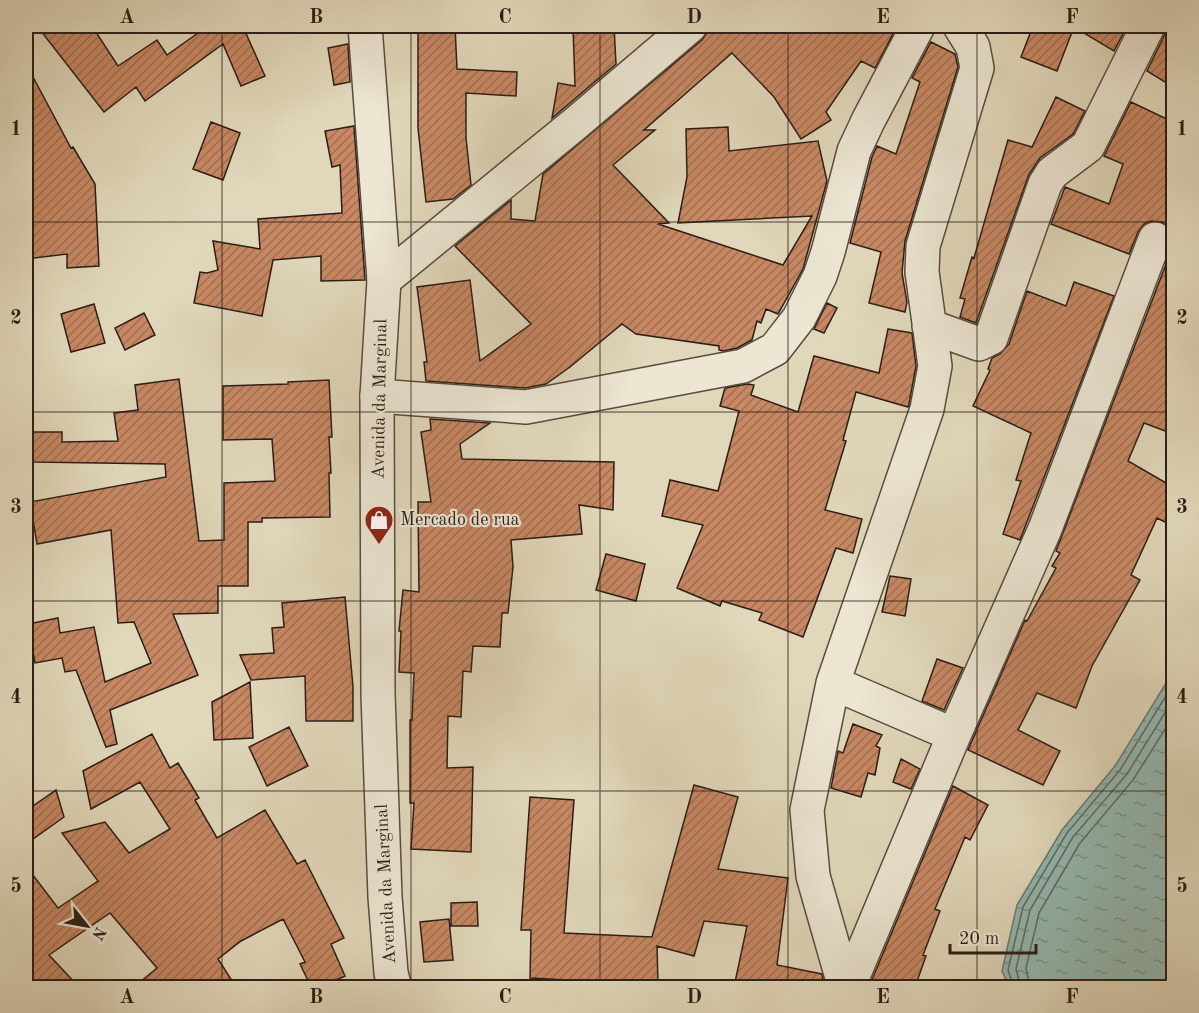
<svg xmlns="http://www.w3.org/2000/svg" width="1199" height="1013" font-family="'Old Standard TT',serif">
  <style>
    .water { fill: url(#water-ripples); stroke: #6a7b74; stroke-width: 1.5 }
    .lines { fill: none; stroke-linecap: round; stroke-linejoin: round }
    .shore { stroke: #606b64; stroke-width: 1.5 }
    .building { fill: url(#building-hatch); stroke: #2b1d17; stroke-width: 1.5 }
    .minor-casing { stroke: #584c40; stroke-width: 36 }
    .tertiary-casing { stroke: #584c40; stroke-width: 36 }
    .minor { stroke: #ece6d3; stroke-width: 33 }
    .tertiary { stroke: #ece6d3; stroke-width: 33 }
    .grid { fill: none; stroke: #2b1d17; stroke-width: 1.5; stroke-opacity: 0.55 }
    .labels { text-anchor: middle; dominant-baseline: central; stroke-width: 4.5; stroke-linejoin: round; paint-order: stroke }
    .street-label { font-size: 18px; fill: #2b1d17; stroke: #ece6d3 }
    .poi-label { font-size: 18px; fill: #2b1d17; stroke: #ece6d3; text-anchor: start }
    .neatline { fill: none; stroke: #2b1d17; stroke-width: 2 }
    .grid-label { font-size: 20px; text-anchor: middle; font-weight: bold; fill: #2b1d17 }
  </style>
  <defs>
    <pattern id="water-ripples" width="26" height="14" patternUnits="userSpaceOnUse" patternTransform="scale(1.5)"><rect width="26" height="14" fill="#94b9b2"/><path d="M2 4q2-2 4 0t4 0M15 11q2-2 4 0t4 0" fill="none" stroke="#799690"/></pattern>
    <pattern id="building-hatch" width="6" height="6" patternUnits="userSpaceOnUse" patternTransform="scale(1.5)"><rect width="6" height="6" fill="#c78863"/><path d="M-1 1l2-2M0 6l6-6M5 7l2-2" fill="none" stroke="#a26f51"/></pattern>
  </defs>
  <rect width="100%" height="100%" fill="#e1d8bb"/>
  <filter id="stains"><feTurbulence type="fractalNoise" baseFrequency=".00333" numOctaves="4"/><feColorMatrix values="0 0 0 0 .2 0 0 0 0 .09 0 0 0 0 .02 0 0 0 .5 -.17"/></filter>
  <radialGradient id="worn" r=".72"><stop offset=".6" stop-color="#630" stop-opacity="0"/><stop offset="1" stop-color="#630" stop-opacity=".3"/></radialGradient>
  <!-- water -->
  <path class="water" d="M1173,672V987H1009L1002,971L1017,905L1062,830L1115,766Z"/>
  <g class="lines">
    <!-- shore -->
    <path class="shore" d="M1014,988L1008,970L1023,907L1067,833L1120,770L1174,683
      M1021,988L1016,969L1030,910L1073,837L1127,774L1174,698
      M1030,988L1026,968L1039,913L1080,843L1133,780L1174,715"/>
  </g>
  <!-- building -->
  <path class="building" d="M37,26H92L118,66L157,40L167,55L208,26H249L244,29L265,76L241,86L223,44L145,101L136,87L104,112Z
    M418,26H455L457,69L517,72L516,96L466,93V138L471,185L453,199L426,202L418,128Z
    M573,26H614L616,64L552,118L558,83L575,86Z
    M708,26H887L895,30L875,68L861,61L826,112L831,120L801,139L774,97L732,53L644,130H655L613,165L669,223L658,224L783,265L812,216L678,223L687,177L686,129L728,127L729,151L818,141L827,181L803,269L778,314L766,309L761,323L757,321L752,340L737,348L723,351L719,350V346L636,334L622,324L570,367L546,384L525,388L426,381L424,362H427L417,287L470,280L480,361L531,324L455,246L511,200V219L535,221L543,174L702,40L707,33Z
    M1033,26H1127L1114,51L1074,27L1057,71L1021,57Z
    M1167,26H1173V87L1147,71L1165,34Z
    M931,42L955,54L958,67L905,241L902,273L907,302L905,312L869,303L881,252L850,243L872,157L877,146L896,154L920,82L912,78Z
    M348,44L350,82L334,85L328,48Z
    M26,64L71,148L73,147L95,184L99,266L67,268V254L26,259Z
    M1056,97L1085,111L1073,134L1040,158L1029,174L976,323L960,317L965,299L960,298L972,257L974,258L1008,140L1032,147Z
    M1131,102L1173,122V236L1170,228L1162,222L1151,221L1144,224L1138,232L1129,254L1051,224L1065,187L1109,204L1123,164L1104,156Z
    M211,122L240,133L223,180L193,169Z
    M354,126L365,280L321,281V256L273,260L262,316L194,303L200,272L207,273L218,270L213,241L260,249L258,219L342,213L340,165L332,167L325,131Z
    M1173,237V434L1144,423L1128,461L1173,487V508L1165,522L1157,518L1131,575L1140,580L1092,666L1076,708L1037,693L1018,730L1060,751L1043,785L968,750L1025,620L1027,621L1056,568L1052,566L1060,553L1056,551L1173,246Z
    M1074,282L1114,296L1020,540L1003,534L1021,481L1016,480L1031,433L973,406L990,370L988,369L992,358L1000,354L1009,344L1027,291L1066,306Z
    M827,303L837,308L824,333L814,329Z
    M94,304L105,343L71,352L61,314Z
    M144,313L155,335L125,350L115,328Z
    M888,329L912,333L916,366L909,404L908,407L856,392L843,440L846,441L825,510L862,519L853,553L836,548L803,637L759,620L762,613L722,601L720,606L677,588L703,525L662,516L670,480L718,491L739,411L720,406L725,388L748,384L754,385L751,395L798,412L814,356L879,373Z
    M179,379L199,541L224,540V483L275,481L272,439L223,440V386L288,384V382L329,380L332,437H329L331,473H329L330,517L262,518V522H248V586H218V613L173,614L198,675L110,710L117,744L106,747L76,670L65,672L62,658L35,663L28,624L58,618L60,633L94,627L105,682L151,663L134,622L118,623L111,530L37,544L30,502L166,477L165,464L33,462V432H62V442L118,441L114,413L138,410L135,385Z
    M430,419L490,423L460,444L462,459L614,462L613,510L579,505L582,534L511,540L513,567L508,613H502L500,647L473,646L471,672L463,671L461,717L448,716L447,768L473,767L471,852L411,849L414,803H410V720H412L414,673L399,672L401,631H399L403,590L419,592L418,502H431L421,432L431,430Z
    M606,554L645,564L636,601L596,590Z
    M890,576L911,579L905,616L882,612Z
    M345,597L353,687V721H306L305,676L251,680L240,655L274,653L272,628L284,627L282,603Z
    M937,659L963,668L944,710L922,701Z
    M250,682L253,738L214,740L212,702Z
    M853,724L882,735L876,746L880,748L875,775L868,773L861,797L831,788L838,751L843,753Z
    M289,727L308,766L267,786L249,747Z
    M152,734L170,768L178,763L199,798L195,800L217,838L265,810L297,864L305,860L344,938L331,944L345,976L320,987H311L300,964L305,962L283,919L241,941L218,959L236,987H134L157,968L110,913L49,955L79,987H26V866L58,908L98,881L62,833L105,822L129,853L170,829L140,782L91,809L83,771Z
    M901,759L920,769L911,789L893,782Z
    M694,785L738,797L718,869L788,878L777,965L822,974L825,987H734L747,926L704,921L694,956L657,946L658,985L530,978L531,930H521L530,797L574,800L564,933L652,937Z
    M953,786L988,805L970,840L965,837L935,909L940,911L923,955L926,956L915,987H869Z
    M56,790L64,817L26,844V811Z
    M477,902L478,926H451V903Z
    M449,919L453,960L424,962L420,922Z"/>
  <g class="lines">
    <!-- minor casing -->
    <g class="minor-casing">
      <path id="minor" d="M384,280L576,123L690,26
        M929,326L979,344L991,338L1045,184L1052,173L1088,146L1148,26
        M377,396L526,407L743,366L775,349L799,318L820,276L828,252L854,151L868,121L918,26
        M833,683L954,735
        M845,988L813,876L807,810L833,683L927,409L935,366L922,272L923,246L977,68L973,47L960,26
        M848,988L954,735L1045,529L1155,239"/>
    </g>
    <!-- tertiary casing -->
    <g class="tertiary-casing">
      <path id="tertiary" d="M365,26L384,280L377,396L378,694L385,897L391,973L395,988"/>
    </g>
    <!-- minor -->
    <use href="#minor" class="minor"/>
    <!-- tertiary -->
    <use href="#tertiary" class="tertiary"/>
  </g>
  <!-- grid -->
  <path class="grid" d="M222,26V988M411,26V988M600,26V988M788,26V988M977,26V988M26,222H1174M26,412H1174M26,601H1174M26,791H1174"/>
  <!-- icons -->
  <defs>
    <g id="shop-pin" transform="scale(1.5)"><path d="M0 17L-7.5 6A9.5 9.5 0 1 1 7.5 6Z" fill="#8f2418" stroke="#ece6d3"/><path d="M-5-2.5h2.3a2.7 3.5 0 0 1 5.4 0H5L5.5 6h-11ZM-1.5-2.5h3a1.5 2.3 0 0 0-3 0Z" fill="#fff"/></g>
  </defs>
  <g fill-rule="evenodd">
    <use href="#shop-pin" x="379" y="520"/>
  </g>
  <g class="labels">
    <!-- street labels -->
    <g class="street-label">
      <text transform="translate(380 399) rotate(-89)">Avenida da Marginal</text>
      <text transform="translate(386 884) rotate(-93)">Avenida da Marginal</text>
    </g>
    <!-- poi labels -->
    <g class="poi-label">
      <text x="400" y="520">Mercado de rua</text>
    </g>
  </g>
  <!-- margin -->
  <rect width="1199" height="1013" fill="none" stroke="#e1d8bb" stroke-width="66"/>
  <!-- north arrow -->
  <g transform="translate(87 926) rotate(121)" stroke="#ece6d3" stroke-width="4.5" paint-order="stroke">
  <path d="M0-4.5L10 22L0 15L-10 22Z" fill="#2b1d17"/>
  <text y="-9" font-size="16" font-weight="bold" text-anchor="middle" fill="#2b1d17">N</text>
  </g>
  <!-- scale -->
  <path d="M950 944v9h86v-9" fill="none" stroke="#2b1d17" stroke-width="3"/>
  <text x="959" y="944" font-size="18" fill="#2b1d17" stroke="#ece6d3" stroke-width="4.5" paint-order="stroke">20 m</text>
  <rect x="33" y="33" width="1133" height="947" class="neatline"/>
  <g class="grid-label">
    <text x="127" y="23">A</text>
    <text x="316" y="23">B</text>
    <text x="505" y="23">C</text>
    <text x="694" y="23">D</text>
    <text x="883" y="23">E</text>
    <text x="1072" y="23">F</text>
    <text x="16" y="135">1</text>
    <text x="1182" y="135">1</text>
    <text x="16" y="324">2</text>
    <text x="1182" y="324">2</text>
    <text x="16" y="513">3</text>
    <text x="1182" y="513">3</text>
    <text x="16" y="703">4</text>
    <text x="1182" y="703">4</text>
    <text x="16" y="892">5</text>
    <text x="1182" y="892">5</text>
    <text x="127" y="1003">A</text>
    <text x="316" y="1003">B</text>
    <text x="505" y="1003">C</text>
    <text x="694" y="1003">D</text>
    <text x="883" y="1003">E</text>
    <text x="1072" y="1003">F</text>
  </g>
  <rect width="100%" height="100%" filter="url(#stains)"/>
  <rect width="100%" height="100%" fill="url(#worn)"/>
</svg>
